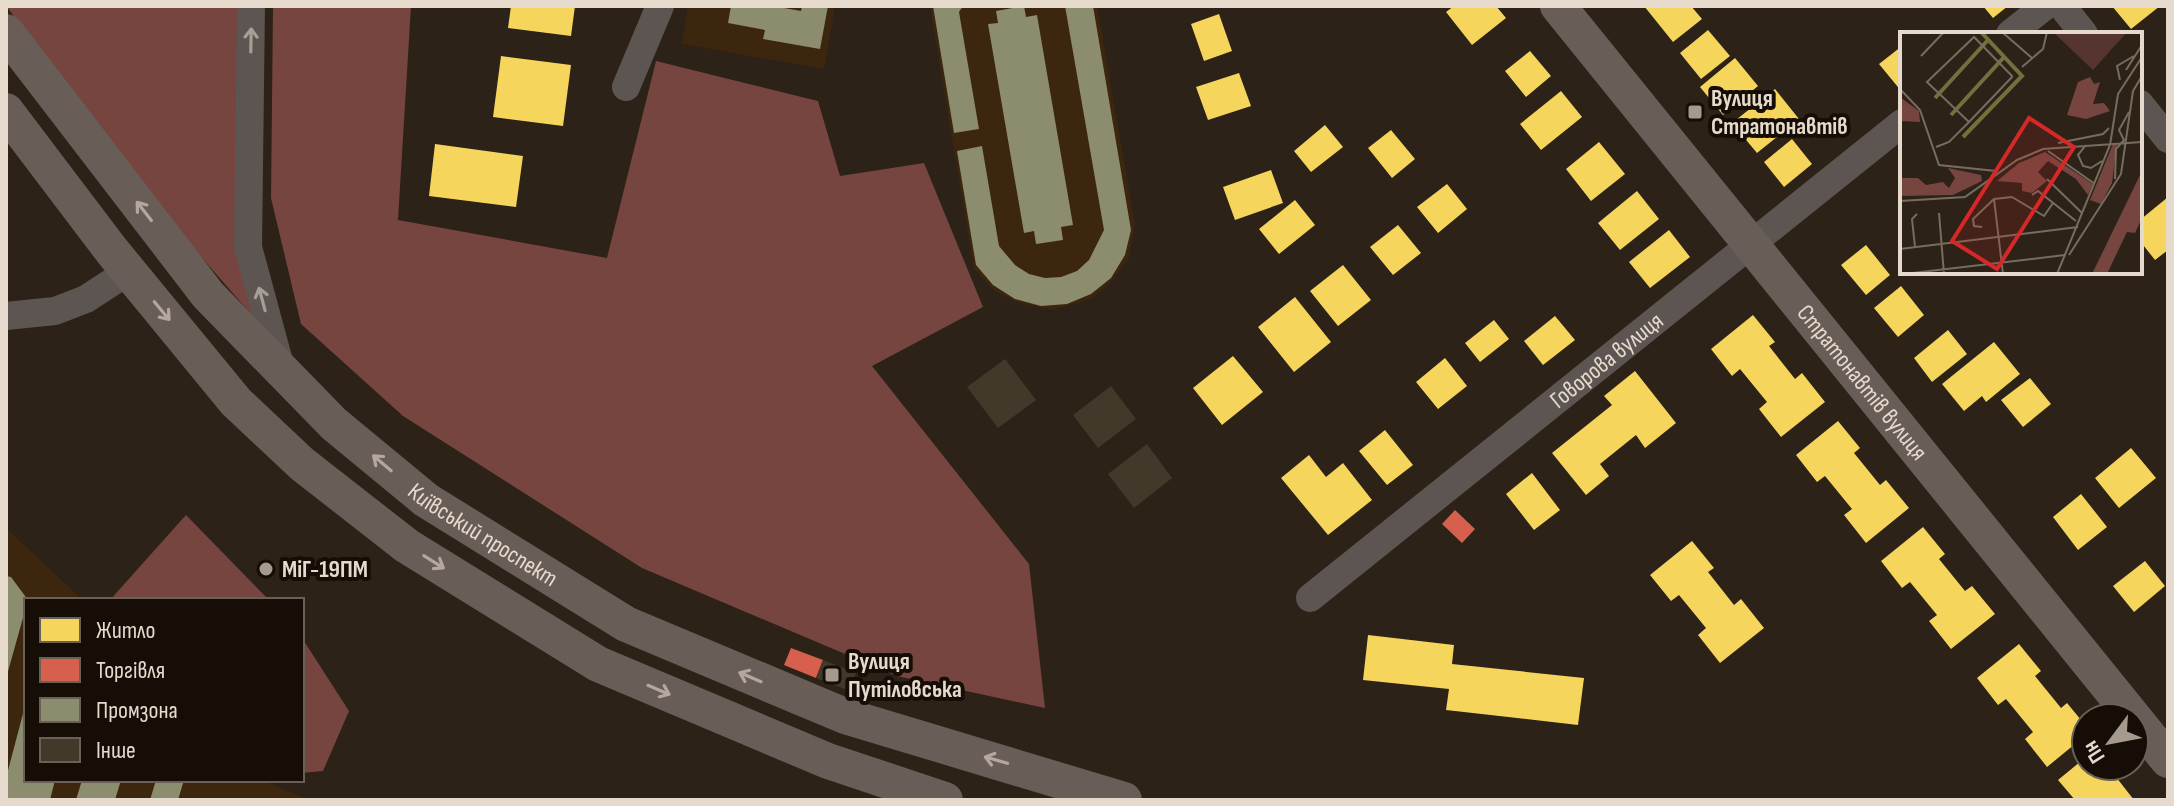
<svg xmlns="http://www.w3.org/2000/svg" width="2174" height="806" font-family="'Sofia Sans Condensed',sans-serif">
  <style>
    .built { fill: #3c260d }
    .forest { fill: #76453f }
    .homes { fill: #f6d55c }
    .shops { fill: #d6604d }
    .industry { fill: #8c8c6e }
    .building { fill: #42392a }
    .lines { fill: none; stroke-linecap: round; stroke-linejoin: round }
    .minor { stroke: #5d5551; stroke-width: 28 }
    .major { stroke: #685e57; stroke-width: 36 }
    .oneway { stroke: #a89e95 }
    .oneway2 { stroke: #b4a89e }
    .poi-dot { fill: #a59a8d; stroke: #160e06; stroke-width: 3 }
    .labels { text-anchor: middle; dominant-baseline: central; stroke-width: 8; stroke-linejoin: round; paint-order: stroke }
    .poi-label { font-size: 24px; font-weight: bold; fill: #e6dacd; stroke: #160e06; text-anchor: start }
    .street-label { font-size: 24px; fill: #e6dacd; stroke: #160e06 }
    .inset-river { fill: none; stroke: #71713e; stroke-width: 4 }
    .inset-road { fill: none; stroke: #766c60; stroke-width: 2 }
    .view { fill: #d62828; fill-opacity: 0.15; stroke: #d62828; stroke-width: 4 }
    .inset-edge { fill: none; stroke: #e6dacd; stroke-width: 4 }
  </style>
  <rect width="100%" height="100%" fill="#2c2217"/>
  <!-- built -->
  <path class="built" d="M688,6H835L824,69L682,44Z
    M930,6H1097L1135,224L1129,258L1114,278L1093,298L1052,310L1016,302L995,291L974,269Z
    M6,528L83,600H26V780H261L310,800H6Z"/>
  <!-- forest -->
  <path class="forest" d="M6,6H243L257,321L196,251Z
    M273,6H411L398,220L607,258L656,61L818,101L840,176L924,163L983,307L872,366L1029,564L1045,708L897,676L642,568L403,416L301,324L271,198Z
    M186,515L269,600H110Z
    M302,638L349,711L323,771L302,773Z"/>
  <!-- homes -->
  <path class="homes" d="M511,6H575L571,36L508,28Z
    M1454,6H1496L1506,18L1472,45L1446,12Z
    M1644,6H1691L1702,19L1673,42Z
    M1983,6H2008L1993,18Z
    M2112,6H2160L2131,29Z
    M1219,14L1232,51L1204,61L1191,24Z
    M1708,30L1730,56L1701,79L1680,53Z
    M1902,46V92L1879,64Z
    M1530,51L1551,76L1526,97L1505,71Z
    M501,56L571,65L563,126L493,117Z
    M1735,58L1758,86L1723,115L1700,87Z
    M1239,73L1251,106L1208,120L1196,87Z
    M1775,89L1799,119L1757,153L1732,123Z
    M1561,91L1582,117L1541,150L1520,124Z
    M1325,125L1343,147L1311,172L1294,151Z
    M1391,130L1415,159L1392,178L1368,148Z
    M1792,139L1812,164L1784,187L1764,162Z
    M1599,142L1625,174L1591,201L1566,169Z
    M435,144L523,156L516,207L429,196Z
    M1271,170L1283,203L1235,220L1223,187Z
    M1447,184L1467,209L1438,233L1417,207Z
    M1637,191L1659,219L1620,250L1598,223Z
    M2168,197V250L2155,260L2140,241V220Z
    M1295,200L1315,225L1279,254L1259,229Z
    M1398,225L1421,253L1393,275L1370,247Z
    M1669,230L1690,257L1650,288L1629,262Z
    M1866,245L1890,275L1866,295L1841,265Z
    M1343,265L1371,300L1338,326L1310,291Z
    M1901,286L1924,315L1898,337L1874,308Z
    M1295,297L1331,342L1294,372L1258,327Z
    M1753,315L1775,342L1769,346L1795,379L1802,373L1825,402L1781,437L1759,409L1767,402L1740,369L1732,376L1711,349Z
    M1555,316L1575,340L1543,365L1524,341Z
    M1494,320L1509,339L1480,362L1465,343Z
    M1948,330L1967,354L1932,382L1914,358Z
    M1994,342L2020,374L1986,402L1982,396L1964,411L1942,384Z
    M1233,356L1263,392L1222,425L1193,388Z
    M1445,358L1467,386L1438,409L1416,382Z
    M1635,371L1676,423L1645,448L1636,435L1600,464L1609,476L1586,495L1552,453L1612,405L1604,396Z
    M2030,378L2051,404L2023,427L2001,400Z
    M1838,421L1860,448L1854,453L1880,485L1886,480L1909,508L1866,543L1844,515L1852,509L1825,476L1817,482L1796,455Z
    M1385,430L1413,465L1387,485L1359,451Z
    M2131,448L2156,478L2119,508L2095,478Z
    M1309,455L1326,477L1343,463L1372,500L1328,535L1281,478Z
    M1532,473L1560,510L1534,530L1506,494Z
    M2081,494L2107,527L2078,550L2053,517Z
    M1923,527L1945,554L1939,559L1965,591L1972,586L1995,614L1951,649L1929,621L1937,615L1910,582L1902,588L1881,561Z
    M1692,541L1714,568L1708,572L1734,605L1741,599L1764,628L1720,663L1698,635L1706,628L1679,595L1671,601L1650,575Z
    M2145,561L2165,586L2134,612L2113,586Z
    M1368,635L1454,645L1452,664L1584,678L1578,725L1446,710L1449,689L1363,680Z
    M2019,644L2041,671L2035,676L2061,708L2067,703L2086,726V735L2047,767L2025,739L2033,732L2006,699L1998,705L1977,678Z
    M2086,757V766H2117L2122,773L2116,777L2134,800H2075L2058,780Z"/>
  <!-- shops -->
  <path class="shops" d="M1455,510L1475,529L1462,543L1442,524Z
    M791,648L823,660L816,678L784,665Z"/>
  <!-- industry -->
  <path class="industry" d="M731,6H773L801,11L802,6H828L820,49L763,39L765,30L728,23Z
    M933,6H963L959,12L979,129L954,133Z
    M1024,6L1026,17L1037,15L1073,225L1061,227L1063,240L1036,244L1034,231L1024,233L988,24L998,23L996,11Z
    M1065,6H1093L1131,230L1125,255L1111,278L1091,294L1067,304L1041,306L1015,299L993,285L976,265L957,151L982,146L999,246L1015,265L1029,274L1045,278L1061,277L1077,271L1089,260L1104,230Z
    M6,576L11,577L28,600L7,675Z
    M25,706L26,780H55L50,800H6V778Z
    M82,780H121L115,800H76Z
    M156,780H184L178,800H150Z"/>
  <!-- building -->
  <path class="building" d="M1005,359L1036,400L998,428L967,387Z
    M1111,386L1136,419L1098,448L1073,415Z
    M1147,444L1172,478L1134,508L1108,474Z
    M823,660L856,673L850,691L816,678Z"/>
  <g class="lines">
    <!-- minor -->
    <g class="minor">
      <path d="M251,6L248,247L281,369"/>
      <path d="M2062,6L2084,34"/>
      <path d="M2010,34L2045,6"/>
      <path d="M626,87L660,6"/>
      <path d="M2140,104L2168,139"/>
      <path d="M6,316L55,311L86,299L129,271"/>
      <path id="s1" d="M1310,598L1902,123"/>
    </g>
    <!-- major -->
    <g class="major">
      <path id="s2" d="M1558,6L2168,760"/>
      <path id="s3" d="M6,32L208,295L334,424L426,500L626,624L845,716L1124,800"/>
      <path d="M6,111L112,251L236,402L302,464L407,546L598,664L828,761L945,800"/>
    </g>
  </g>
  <!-- one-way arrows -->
  <defs><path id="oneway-shaft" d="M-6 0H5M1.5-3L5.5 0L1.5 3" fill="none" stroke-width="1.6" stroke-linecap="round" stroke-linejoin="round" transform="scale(2)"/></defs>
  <g class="oneway">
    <use href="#oneway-shaft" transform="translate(251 40) rotate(-89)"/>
    <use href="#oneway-shaft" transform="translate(262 299) rotate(-105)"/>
  </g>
  <g class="oneway2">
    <use href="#oneway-shaft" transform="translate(144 211) rotate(-128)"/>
    <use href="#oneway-shaft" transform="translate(162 311) rotate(50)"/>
    <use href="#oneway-shaft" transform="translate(382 463) rotate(-140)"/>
    <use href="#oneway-shaft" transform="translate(434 562) rotate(32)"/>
    <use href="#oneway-shaft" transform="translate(750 677) rotate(-157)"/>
    <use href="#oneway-shaft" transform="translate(659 690) rotate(23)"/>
    <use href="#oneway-shaft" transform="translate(996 760) rotate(-164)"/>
  </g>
  <!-- markers -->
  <g class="poi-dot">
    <rect x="1687" y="104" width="16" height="16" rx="4"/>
    <circle cx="266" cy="569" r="8"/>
    <rect x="824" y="667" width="16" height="16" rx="4"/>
  </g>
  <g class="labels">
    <!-- poi labels -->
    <g class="poi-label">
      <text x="1711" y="98">Вулиця<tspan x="1711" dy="28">Стратонавтів</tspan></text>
      <text x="282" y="569">МіГ-19ПМ</text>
      <text x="848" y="661">Вулиця<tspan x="848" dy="28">Путіловська</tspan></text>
    </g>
    <!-- street labels -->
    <g class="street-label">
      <text stroke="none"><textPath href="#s1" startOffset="380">Говорова вулиця</textPath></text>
      <text stroke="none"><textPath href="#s2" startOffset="484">Стратонавтів вулиця</textPath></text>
      <text stroke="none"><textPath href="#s3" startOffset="698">Київський проспект</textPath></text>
    </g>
  </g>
  <!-- overview -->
  <g transform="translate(1900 32)">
    <rect width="242" height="242" fill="#2c2217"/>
    <path d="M153,0H227L193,38Z" fill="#563531"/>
    <path d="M190,45L194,52L200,50L193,72L204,71L210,79L186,87L167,83L178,50ZM0,65L19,79L20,90L0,89ZM213,112H217L212,151L201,172L190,168ZM145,120L193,152L188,163L176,147L148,129L138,140L147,149L132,161L122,159V151L97,149L119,131ZM48,136L81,143L82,149L53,163L0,164V146H18L26,153L43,150L49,156L55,146ZM242,139V186L235,201L227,200L207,242H192Z" fill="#76453f"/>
    <path class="inset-river" d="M35,66L88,8M51,83L105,24M63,105L122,44L81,0"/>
    <path class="inset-road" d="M102,0L132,26M21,24L44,0M122,35L143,17L147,0M226,38L242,13M220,48L217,34L234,24M0,57L20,78L39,133L96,139M158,111L203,102L209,96M186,113L178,123L183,134L191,136L202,129M36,115L49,110L69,90L112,45V44L74,5L27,50L69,90M148,119L195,152M147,147L182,181M215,147L216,117L224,108L219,98L229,80M132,163L138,159L176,189M112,165L144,184L153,171M94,167L103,242M0,169L65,165L117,128L143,117L242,110M39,181L44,242M82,195L74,194L73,187L94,167L112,165M15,215L12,187L17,182M0,217L178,195M169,223L221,142L233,59L242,44M4,242L165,223M157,242L210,113L218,62L242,25"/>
    <path class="view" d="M129,86L174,115L97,237L52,209Z"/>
    <rect width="242" height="242" class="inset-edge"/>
  </g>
  <!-- border -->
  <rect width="2174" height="806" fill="none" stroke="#e6dacd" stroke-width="16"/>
  <!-- legend -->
  <rect x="24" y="598" width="280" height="184" fill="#160e06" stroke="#696056" stroke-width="2"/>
  <rect x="40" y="618" width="40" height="24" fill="#f6d55c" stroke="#696056" stroke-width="2"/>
  <text x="96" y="638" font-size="24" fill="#e6dacd">Житло</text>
  <rect x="40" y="658" width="40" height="24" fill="#d6604d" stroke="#696056" stroke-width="2"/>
  <text x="96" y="678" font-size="24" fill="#e6dacd">Торгівля</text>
  <rect x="40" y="698" width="40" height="24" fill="#8c8c6e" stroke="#696056" stroke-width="2"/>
  <text x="96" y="718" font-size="24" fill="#e6dacd">Промзона</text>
  <rect x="40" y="738" width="40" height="24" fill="#42392a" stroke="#696056" stroke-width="2"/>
  <text x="96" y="758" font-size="24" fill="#e6dacd">Інше</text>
  <!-- north arrow -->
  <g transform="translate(2110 742) rotate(238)"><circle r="38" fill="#160e06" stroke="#696056" stroke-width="2"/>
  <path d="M0-6L14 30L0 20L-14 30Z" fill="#a59a8d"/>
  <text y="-12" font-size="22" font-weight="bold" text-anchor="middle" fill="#e6dacd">Пн</text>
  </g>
</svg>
